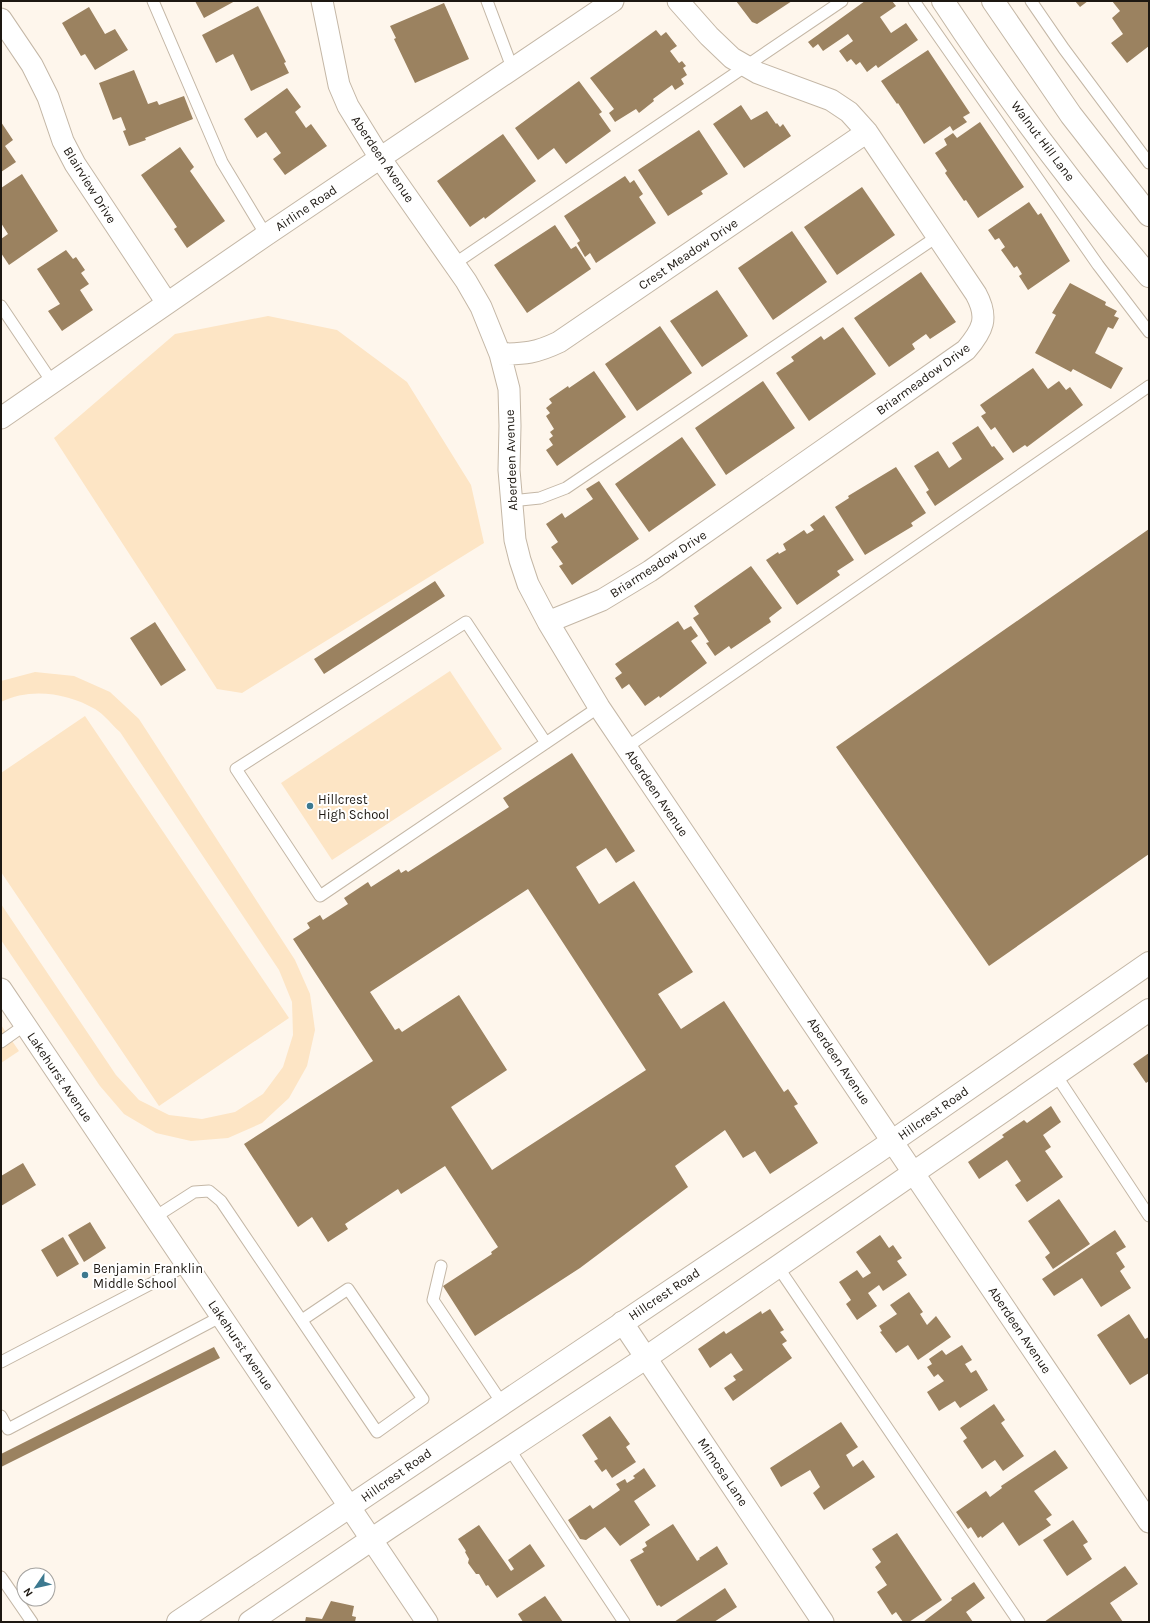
<svg xmlns="http://www.w3.org/2000/svg" width="1150" height="1623" font-family="Karla,sans-serif">
  <style>
    .green { fill: #fde5c5 }
    .building { fill: #9b8260; fill-rule: evenodd }
    .lines { fill: none; stroke-linecap: round; stroke-linejoin: round }
    .lane-casing { stroke: #c4b7a6; stroke-width: 13 }
    .street-casing { stroke: #c4b7a6; stroke-width: 23 }
    .secondary-casing { stroke: #c4b7a6; stroke-width: 24 }
    .lane { stroke: #fff; stroke-width: 11 }
    .street { stroke: #fff; stroke-width: 21 }
    .secondary { stroke: #fff; stroke-width: 22 }
    .poi-dot { fill: #3c7990; stroke: #fff; stroke-width: 1.5 }
    .labels { text-anchor: middle; dominant-baseline: central; stroke-width: 4; stroke-linejoin: round; paint-order: stroke }
    .street-label { font-size: 13px; fill: #1d1812; stroke: #fff }
    .poi-label { font-size: 13px; fill: #1d1812; stroke: #fff; text-anchor: start }
  </style>
  <rect width="100%" height="100%" fill="#fef6ec"/>
  <!-- green -->
  <path class="green" d="M268,316L337,330L407,382L471,485L484,543L242,693L217,689L54,438L175,334Z
    M450,671L502,749L332,860L281,783Z
    M35,672L74,676L110,692L139,719L295,960L310,994L315,1030L307,1066L289,1098L262,1123L228,1138L191,1141L156,1133L124,1114L100,1086L1,940V904L116,1075L139,1100L169,1115L202,1119L235,1112L263,1094L283,1067L293,1035L292,1002L279,970L120,732C112,725 104,714 95,709C68,693 30,687 1,702V681Z
    M85,716L289,1018L159,1106L1,872V773Z
    M1,1025L19,1051L1,1063Z"/>
  <!-- building -->
  <path class="building" d="M195,1H235L204,18Z
    M736,1H792L757,24L752,22Z
    M865,1H892L896,6L880,17L891,33L906,23L918,40L878,68L876,65L867,72L860,62L856,65L851,59L847,62L839,51L853,41L848,34L823,51L818,44L813,48L808,42Z
    M1075,1H1088L1080,7Z
    M1112,1H1149V46L1127,63L1111,43L1123,34L1112,18L1120,11Z
    M444,3L469,59L415,83L394,39L396,38L390,26Z
    M258,6L286,62L284,63L289,73L251,91L233,54L216,63L202,35Z
    M89,7L105,34L115,29L128,50L95,70L85,54L81,56L62,23Z
    M656,30L661,36L666,32L677,46L670,51L679,63L682,61L686,66L683,68L687,75L681,79L684,84L675,90L672,85L653,99L654,101L639,113L636,109L615,122L609,113L614,109L590,78Z
    M928,50L970,113L963,117L967,122L953,131L950,126L924,144L898,103L897,104L881,81Z
    M134,70L148,104L157,101L159,105L184,96L193,119L145,138L146,140L129,146L123,131L126,130L121,117L113,120L99,83Z
    M579,81L602,112L599,114L611,131L566,164L554,148L538,160L515,128Z
    M287,88L301,107L295,112L306,128L311,124L327,146L285,175L273,159L281,153L266,132L257,138L244,119Z
    M741,105L751,120L767,111L776,124L777,123L780,127L783,124L791,136L744,168L713,124Z
    M1,122L13,140L5,146L16,162L1,172Z
    M980,122L1024,187L978,218L966,200L964,201L945,173L947,171L935,153L947,145L944,139L953,133L957,138Z
    M699,130L728,174L701,191L703,194L668,216L638,170Z
    M503,134L536,181L485,219L484,217L470,227L437,181Z
    M180,147L194,167L190,171L225,221L187,248L174,229L177,227L141,175Z
    M22,174L58,231L9,265L1,253V239L8,234L1,223V188Z
    M625,176L630,183L634,180L643,194L639,197L656,223L596,263L590,253L585,257L577,243L580,241L564,216Z
    M862,187L895,235L837,275L804,227Z
    M1029,202L1038,215L1041,213L1070,261L1028,290L1019,276L1022,274L1017,266L1014,268L1001,250L1005,247L999,238L995,240L988,230Z
    M555,225L571,249L576,246L591,269L527,313L494,265Z
    M792,231L827,282L773,320L738,268Z
    M66,250L73,259L76,257L85,270L81,273L89,284L80,290L93,310L62,331L48,311L60,304L37,269Z
    M921,272L956,322L930,339L926,334L912,344L915,349L889,367L854,318Z
    M1070,283L1106,302L1105,305L1117,311L1114,316L1119,318L1113,329L1108,327L1095,353L1123,368L1111,389L1073,369L1071,372L1035,353L1056,315L1052,313Z
    M717,290L748,336L702,367L670,321Z
    M660,326L692,373L637,411L605,364Z
    M843,327L876,374L809,421L776,373L794,361L791,357L821,336L824,340Z
    M1033,368L1048,389L1059,381L1066,390L1070,387L1083,405L1027,447L1025,445L1013,453L995,427L991,430L981,416L986,413L980,405Z
    M594,371L626,417L557,466L546,450L553,445L549,439L553,436L550,432L554,429L546,416L550,413L546,408L552,403L549,399L568,386L569,388Z
    M763,381L795,428L726,475L695,428Z
    M978,426L992,447L994,446L1004,459L935,506L926,492L929,490L914,466L938,451L949,468L962,459L952,443Z
    M682,437L716,485L649,532L615,484Z
    M896,467L926,513L911,523L913,526L865,555L835,507L849,498L848,496Z
    M599,481L639,539L572,585L559,566L563,564L551,547L558,542L546,524L562,513L565,518L593,499L586,489Z
    M824,515L854,560L837,571L840,575L797,605L766,560L778,552L779,554L786,550L783,544L804,530L807,534L814,530L810,525Z
    M1149,529V854L989,966L836,747Z
    M751,566L782,608L769,618L771,622L731,649L729,646L715,656L706,643L709,642L693,618L699,614L694,606Z
    M435,581L445,596L324,674L314,659Z
    M678,621L684,630L691,626L698,636L691,641L707,663L660,698L659,696L645,706L629,684L622,689L615,678L622,673L615,664Z
    M155,622L186,670L161,686L130,638Z
    M572,753L635,851L616,863L606,848L576,867L599,904L634,881L693,972L658,994L681,1029L724,1001L784,1092L788,1089L798,1104L794,1106L818,1143L770,1174L755,1151L743,1158L725,1130L675,1166L688,1187L580,1268L475,1336L443,1286L492,1254L491,1252L498,1247L445,1166L401,1194L398,1189L345,1224L348,1229L328,1242L312,1217L298,1227L244,1144L373,1061L293,939L310,928L307,923L320,915L323,920L348,904L344,898L368,882L371,887L399,869L401,873L406,870L408,872L509,807L503,798ZM528,889L646,1070L492,1170L451,1107L507,1070L459,995L402,1032L399,1028L395,1030L370,992Z
    M1149,1053V1081L1146,1083L1133,1064Z
    M1051,1106L1061,1122L1043,1135L1051,1147L1045,1151L1063,1177L1027,1202L1015,1185L1021,1181L1007,1160L979,1179L968,1162L1004,1137L1002,1135L1024,1120L1027,1123Z
    M23,1163L36,1185L1,1206V1176Z
    M1059,1199L1090,1244L1053,1269L1045,1257L1050,1253L1028,1221Z
    M90,1222L106,1248L84,1262L68,1235Z
    M1115,1230L1126,1247L1116,1253L1125,1267L1120,1271L1131,1288L1101,1307L1082,1278L1054,1296L1042,1279Z
    M880,1235L889,1248L893,1245L902,1258L897,1261L907,1275L883,1291L879,1285L868,1293L877,1306L857,1320L846,1304L851,1300L839,1282L857,1270L863,1278L871,1273L856,1252Z
    M63,1237L79,1264L57,1277L41,1250Z
    M909,1292L923,1312L920,1314L927,1325L936,1316L951,1337L918,1360L908,1345L896,1353L880,1332L882,1331L879,1326L897,1314L890,1305Z
    M770,1309L784,1330L780,1332L787,1341L782,1344L792,1358L733,1401L724,1388L736,1380L733,1376L743,1370L731,1353L710,1368L698,1349L724,1331L726,1334L761,1311L762,1314Z
    M1129,1314L1145,1339L1149,1337V1373L1130,1385L1097,1335Z
    M962,1345L972,1360L965,1364L971,1373L976,1370L988,1390L960,1408L955,1401L939,1411L927,1392L944,1381L938,1374L934,1377L927,1367L932,1364L929,1359L942,1350L946,1355Z
    M214,1347L220,1358L1,1467V1454Z
    M994,1404L1005,1420L1001,1423L1024,1456L1003,1471L995,1460L982,1469L963,1441L967,1438L960,1428Z
    M610,1416L630,1444L626,1447L636,1462L612,1478L606,1469L602,1472L594,1461L598,1459L582,1435Z
    M841,1422L858,1447L846,1455L853,1467L863,1460L875,1477L824,1510L813,1493L820,1487L810,1470L781,1487L770,1468Z
    M1055,1450L1068,1468L1034,1491L1052,1515L1046,1519L1051,1525L1019,1546L1003,1522L982,1538L981,1536L978,1538L971,1527L968,1529L956,1512L986,1491L990,1497L1002,1488L1001,1486Z
    M644,1468L656,1486L634,1501L650,1525L620,1546L605,1527L586,1540L580,1539L568,1520L590,1505L593,1509L620,1490L616,1484L625,1479L627,1483L635,1478L633,1476Z
    M1073,1520L1088,1542L1083,1545L1092,1559L1067,1576L1043,1540Z
    M673,1524L697,1561L700,1559L699,1558L717,1546L728,1564L661,1607L659,1605L657,1606L630,1560L644,1552L642,1549L647,1546L645,1542Z
    M479,1525L511,1571L514,1569L508,1560L530,1544L545,1566L497,1598L488,1585L486,1586L479,1574H476L468,1563L469,1559L465,1552L466,1551L458,1539Z
    M897,1533L942,1600L909,1622H903L896,1612L892,1615L877,1592L887,1585L875,1567L881,1562L872,1549Z
    M1125,1566L1138,1584L1110,1603L1123,1622H1044Z
    M974,1582L985,1598L966,1612L973,1622H923L952,1600L951,1598Z
    M725,1588L737,1607L714,1622H674Z
    M545,1596L563,1622H523L518,1614Z
    M331,1601L354,1606L352,1616L356,1617L355,1622H305L306,1617L322,1619Z"/>
  <g class="lines">
    <!-- lane casing -->
    <g class="lane-casing">
      <path id="lane" d="M153,1L222,162L266,235
        M487,1L513,70
        M914,1L1098,265L1149,332
        M1031,1L1064,49L1149,163
        M454,264L842,1
        M1,306L52,382
        M511,501L540,498L566,488L938,236
        M546,743L466,622L236,769L320,896L599,707
        M627,747L1149,386
        M1,1042L25,1025
        M1056,1075L1149,1216
        M155,1217L194,1192L209,1191L221,1201L377,1432L423,1399L348,1289L302,1320
        M441,1266L433,1300L502,1403
        M778,1267L1019,1622
        M1,1362L187,1265
        M1,1416L8,1429L222,1316
        M508,1447L624,1622
        M1,1577L32,1622"/>
    </g>
    <!-- street casing -->
    <g class="street-casing">
      <path id="street" d="M322,1L339,85L348,106L380,158L466,281L481,307L500,354L509,389L510,426L509,470L515,540L520,560L528,584L548,622L599,707L1149,1522
        M1,19L32,65L48,97L63,141L75,164L167,303
        M500,354C525,354 536,353 559,342L867,132
        M1,418L266,235L613,1
        M548,622L602,600L650,571L966,350C983,330 989,318 976,294L867,132L849,112L831,100L758,73L732,58L709,36L678,1
        M1,989L427,1622
        M622,1322L823,1622"/>
    </g>
    <!-- secondary casing -->
    <g class="secondary-casing">
      <path id="secondary" d="M943,1C1006,97 1075,189 1149,276
        M993,1L1071,115L1149,215
        M178,1622L877,1152L1149,963
        M250,1622L390,1527L647,1357L1149,1010"/>
    </g>
    <!-- lane -->
    <use href="#lane" class="lane"/>
    <!-- street -->
    <use href="#street" class="street"/>
    <!-- secondary -->
    <use href="#secondary" class="secondary"/>
  </g>
  <!-- markers -->
  <g class="poi-dot">
    <circle cx="310" cy="806" r="4"/>
    <circle cx="85" cy="1275" r="4"/>
  </g>
  <g class="labels">
    <!-- street labels -->
    <g class="street-label">
      <text transform="translate(1043 141) rotate(53)">Walnut Hill Lane</text>
      <text transform="translate(383 159) rotate(56)">Aberdeen Avenue</text>
      <text transform="translate(90 185) rotate(58)">Blairview Drive</text>
      <text transform="translate(306 208) rotate(-34)">Airline Road</text>
      <text transform="translate(688 254) rotate(-34)">Crest Meadow Drive</text>
      <text transform="translate(923 379) rotate(-36)">Briarmeadow Drive</text>
      <text transform="translate(511 460) rotate(-92)">Aberdeen Avenue</text>
      <text transform="translate(658 564) rotate(-33)">Briarmeadow Drive</text>
      <text transform="translate(657 793) rotate(56)">Aberdeen Avenue</text>
      <text transform="translate(839 1061) rotate(56)">Aberdeen Avenue</text>
      <text transform="translate(60 1077) rotate(56)">Lakehurst Avenue</text>
      <text transform="translate(933 1113) rotate(-35)">Hillcrest Road</text>
      <text transform="translate(664 1294) rotate(-34)">Hillcrest Road</text>
      <text transform="translate(1020 1330) rotate(56)">Aberdeen Avenue</text>
      <text transform="translate(241 1345) rotate(56)">Lakehurst Avenue</text>
      <text transform="translate(723 1472) rotate(56)">Mimosa Lane</text>
      <text transform="translate(396 1475) rotate(-35)">Hillcrest Road</text>
    </g>
    <!-- poi labels -->
    <g class="poi-label">
      <text x="318" y="799">Hillcrest<tspan x="318" dy="15">High School</tspan></text>
      <text x="93" y="1268">Benjamin Franklin<tspan x="93" dy="15">Middle School</tspan></text>
    </g>
  </g>
  <!-- border -->
  <rect width="1150" height="1623" fill="none" stroke="#1d1812" stroke-width="4"/>
  <!-- north arrow -->
  <g transform="translate(36 1587) rotate(236)"><circle r="19" fill="#ffffff" stroke="#a5a3a0"/>
  <path d="M0-3L7 15L0 10L-7 15Z" fill="#3c7990"/>
  <text y="-6" font-size="11" font-weight="bold" text-anchor="middle" fill="#1d1812">N</text>
  </g>
</svg>
